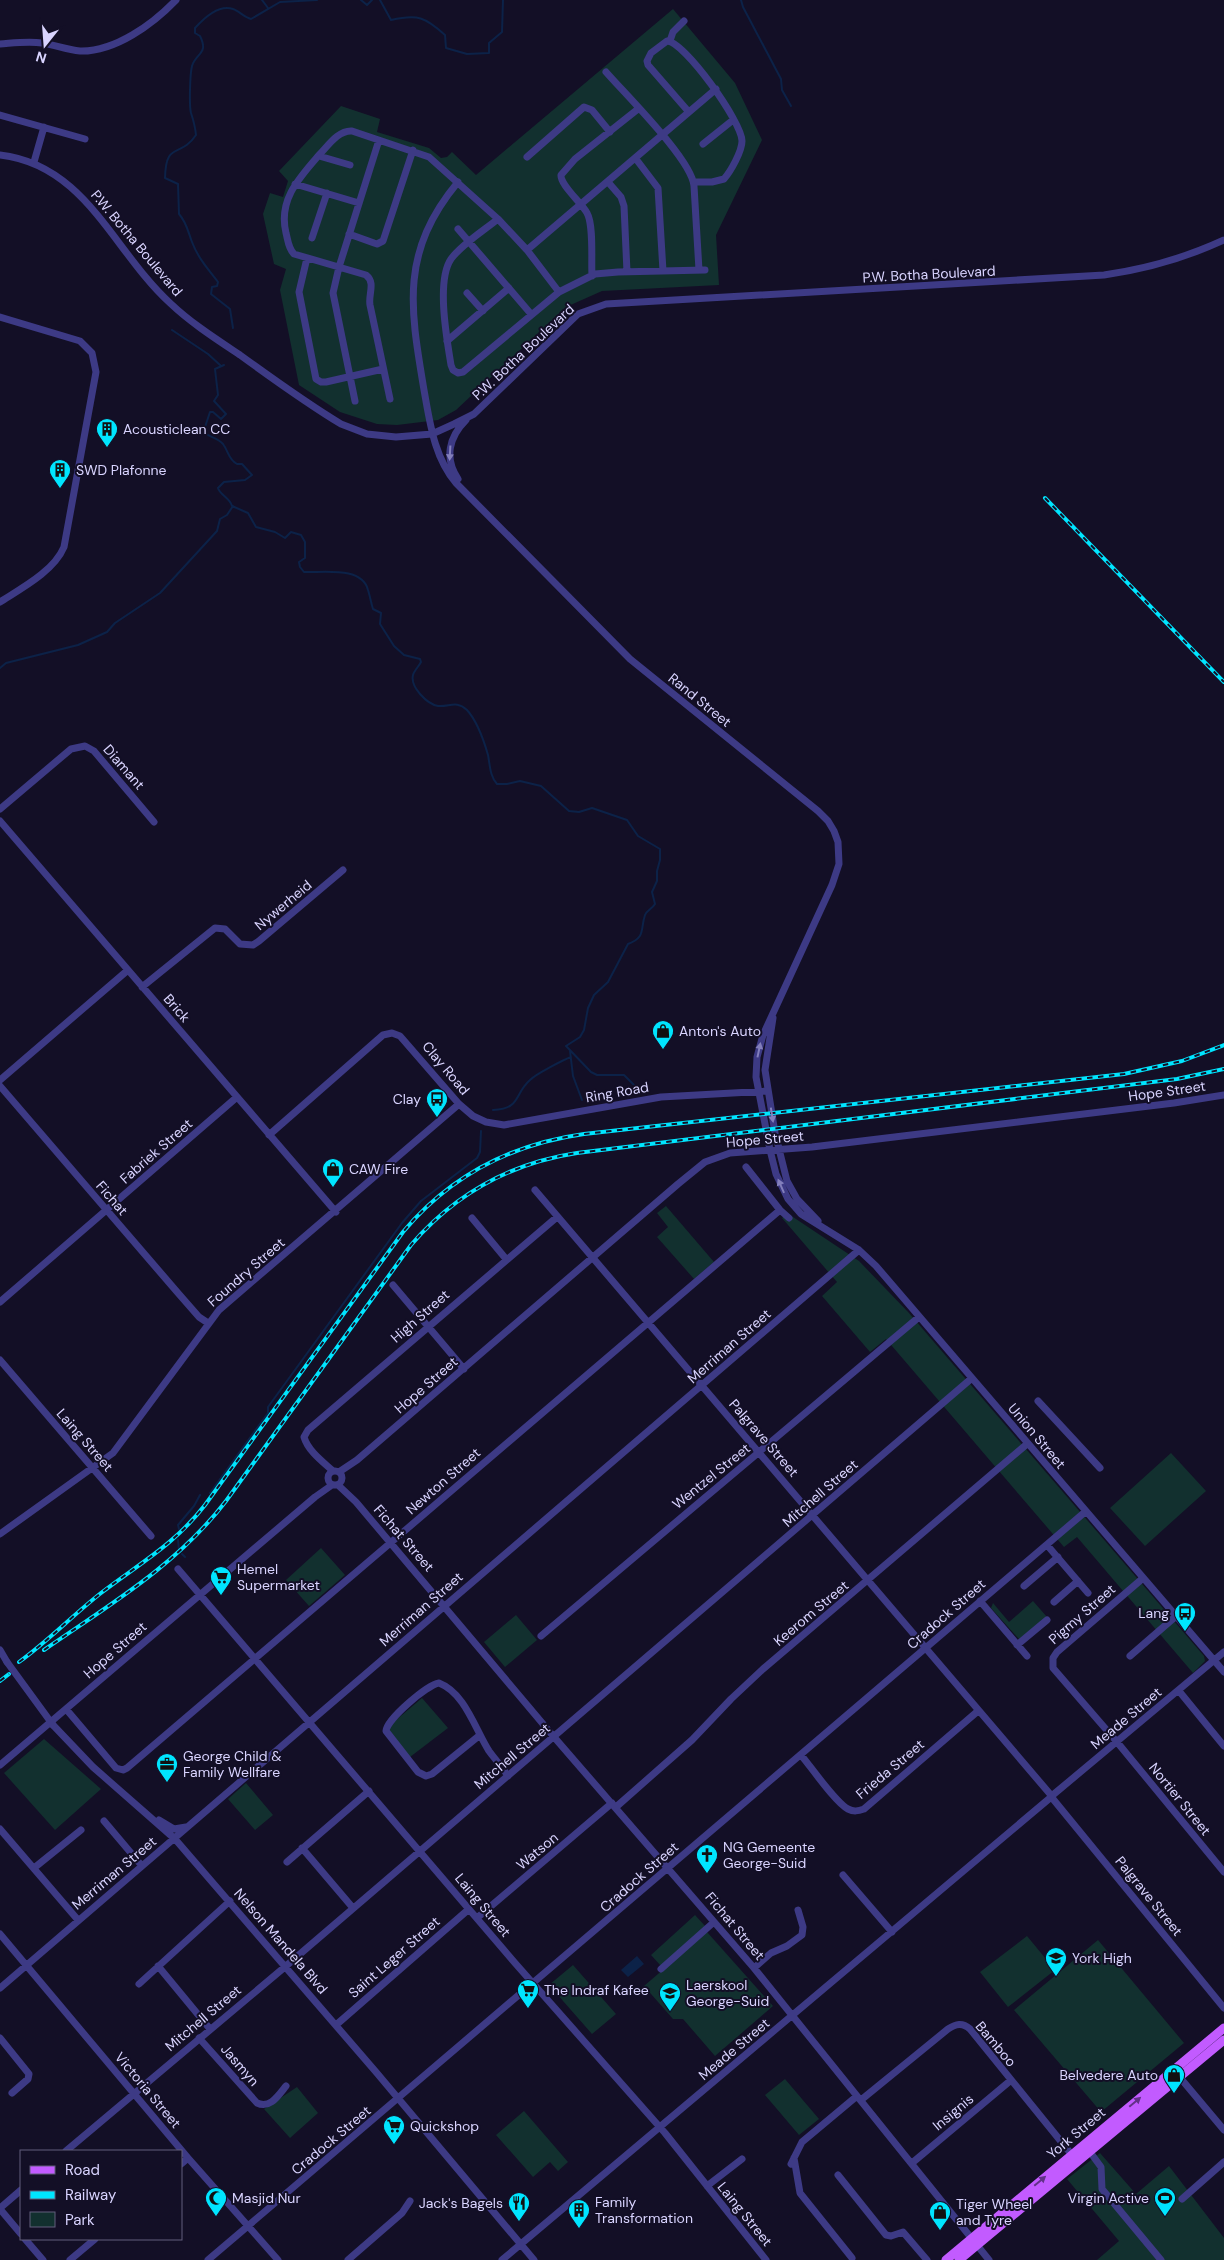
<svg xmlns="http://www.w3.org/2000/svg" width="1224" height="2260" font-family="'DM Sans',sans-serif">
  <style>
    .green { fill: #12302f }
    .water { fill: #0c2248 }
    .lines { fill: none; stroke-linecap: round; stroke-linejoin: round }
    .stream { stroke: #0c2248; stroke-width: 2 }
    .minor { stroke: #3d3a85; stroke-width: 7 }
    .major { stroke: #c25bff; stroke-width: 9 }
    .rail-casing { stroke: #00e5ff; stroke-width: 4 }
    .rail { stroke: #130f26; stroke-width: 2; stroke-dasharray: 5.5; stroke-linecap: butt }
    .minor-bridge { stroke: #3d3a85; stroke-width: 7 }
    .oneway { fill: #837fbc }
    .oneway2 { fill: #623188 }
    .labels { text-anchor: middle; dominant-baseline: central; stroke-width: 4; stroke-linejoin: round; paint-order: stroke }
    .street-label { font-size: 14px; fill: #d9d4ff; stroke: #130f26 }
    .poi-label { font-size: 14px; fill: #d9d4ff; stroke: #130f26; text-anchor: start }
  </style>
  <rect width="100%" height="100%" fill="#130f26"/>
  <!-- green -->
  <path class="green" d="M673,9L735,83L762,140L716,235L719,285L602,291L566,307L456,410L438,420L397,425L377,424L340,412L299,385L280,290L286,269L274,264L263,214L270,193L283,197L288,181L279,171L341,106L380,119L377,132L429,148L441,158L447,157L452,152L476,175Z
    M666,1206L714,1262L694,1279L657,1237L668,1227L657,1213Z
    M787,1213L859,1261L909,1313L1204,1656L1205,1661L1193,1673L1077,1537L1064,1547L886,1339L870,1352L822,1296L837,1282L782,1218Z
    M1171,1453L1206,1491L1145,1546L1110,1508Z
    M321,1548L345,1575L309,1606L286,1580Z
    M1033,1601L1047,1617L1019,1639L991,1608L993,1603L1009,1622Z
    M516,1615L537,1640L505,1667L484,1642Z
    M422,1698L448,1728L410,1757L389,1734V1726Z
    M44,1739L101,1789L55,1830L4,1773Z
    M246,1783L273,1815L255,1830L228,1799Z
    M695,1915L706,1927L661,1966L651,1955Z
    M707,1932L773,2006L715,2056L683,2019H673L644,1986Z
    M1027,1936L1055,1970L1008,2007L980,1972Z
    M1098,1940L1184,2043L1101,2112L1014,2010Z
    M573,1965L616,2014L592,2034L549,1985Z
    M785,2079L819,2119L799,2135L765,2095Z
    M297,2087L318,2113L290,2138L264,2109Z
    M524,2111L568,2162L558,2171L550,2162L533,2177L496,2135Z
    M1100,2153L1136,2194L1169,2166L1224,2238V2260H1097L1119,2241L1067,2179Z"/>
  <!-- water -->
  <path class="water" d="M637,1956L644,1964L628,1977L621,1970Z"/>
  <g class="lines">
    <!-- stream -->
    <path class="stream" d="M262,0L268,8
      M361,0L367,5L372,0
      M380,0L391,20C418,14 425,17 445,35L446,48L467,54L489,53V43L502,32L503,0
      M741,0L743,7L781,79L782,90L791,106
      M233,328L230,309L211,294L212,287L217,286L218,282C208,269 198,258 192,242C188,232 187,223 179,214L178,184L165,178C166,140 180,159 196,135C195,125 194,122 191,113C189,105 190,74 192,66C196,53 209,54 200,36L195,33V28C204,18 219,4 233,9C239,11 244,17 251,19L280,2L317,0
      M172,330L208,354L220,365
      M224,365L215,369L218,395L214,401L226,414L221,419L213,412H210L205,427V433C211,438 218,438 223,444C229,452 228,459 237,464H242L252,475L245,480L224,482L218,488C220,495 230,498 232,506L248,513L256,527L275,532L285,538L291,532L301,535L305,542V558L299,562L300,567L304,572C323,573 362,566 368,590C370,596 371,603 373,609L381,613L380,624L394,646L404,655L420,659L421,662C419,666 414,671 413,675C410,687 427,704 438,706C450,707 456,700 467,710C477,721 484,741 488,755C490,765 490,777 497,784H507L520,781L541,786L569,811L579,812L592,808L627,820L638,836L660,849V860L657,871V881L652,892L655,904C652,909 647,910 645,915C640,930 646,937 628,944L608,982L594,995L588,1008L584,1030L580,1037L566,1046L591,1072L597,1075H624L635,1086L643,1088
      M0,668L6,663L78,645L107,632L115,623L160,593L217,531L220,519L227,515L233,506
      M570,1051L573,1076L582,1100
      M493,1110C521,1109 514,1094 530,1080C536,1074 563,1060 571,1057
      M210,1493L268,1413V1407L402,1223L421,1201L477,1158L480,1152L481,1131
      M179,1529L178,1525L194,1506L200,1495
      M178,1540L179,1550
      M182,1554L185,1557"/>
    <!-- minor -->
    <path class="minor" d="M670,41L673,32L684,21
      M0,44C14,43 28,41 42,43C55,45 67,50 80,51C115,52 153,24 176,0
      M606,72C626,95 692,160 694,186L699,270
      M688,111L648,65L647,61L651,53L667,41C684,41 742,122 742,141C742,151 731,171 724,179L712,182H694
      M0,115L85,139
      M703,144L733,120
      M0,155C86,165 113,251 170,303C191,323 216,339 240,355C273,379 306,403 341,424L367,434L396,437L432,434L454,424L474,414L578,314L606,304L1104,275C1146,269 1185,258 1224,240
      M319,156L350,165
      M527,157L584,107L592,110L610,132
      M636,159L658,188L663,271
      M34,162L44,127
      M458,182C400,252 410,307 424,390C430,423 434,457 456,483L630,659L818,811L828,821L834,831L838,842L839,864L832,885L763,1035L757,1057L756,1077L770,1150L776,1174L788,1199L801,1214L859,1250L876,1266L1224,1672
      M608,182L621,197L624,206L627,272
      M295,184L359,203
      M498,219C483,231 462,244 451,259C436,281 447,340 451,365L453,370L458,373L463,372L559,292L595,274L618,272L705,270
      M458,229L531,314
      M349,234L374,243L377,244L383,241L413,150
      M312,238L327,193
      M527,250L716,89
      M307,258L299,292L316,379L321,382H326L383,369
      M592,276C591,261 594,225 587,213C582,203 560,185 561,175L575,159L638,109
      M467,293L483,311
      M0,317L80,341L92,353L96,372L64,547C54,571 22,588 0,602
      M447,341L509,288
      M390,399L370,305C368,294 376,283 366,275L294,254C288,248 288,240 286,233C278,200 299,178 319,155C328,146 338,130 352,131L429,157L498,219L527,250L559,292
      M355,401L333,293L339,267L379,140
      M458,479C444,458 449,437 466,420
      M0,809L71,749L85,746L94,751L154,822
      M0,821L336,1212
      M142,987L215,928L225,929L240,944L253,945L259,941L343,870
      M773,1018L765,1070L775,1133L787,1181L797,1199L818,1221
      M0,1080L128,970
      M0,1086L178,1293L199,1317L208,1323
      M269,1135L383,1035L392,1033L400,1036L459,1104L473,1116L486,1122L504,1125L661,1097L768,1091
      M746,1167L780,1210L789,1218
      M535,1190L1050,1794
      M472,1218L506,1259
      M393,1285L464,1369
      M0,1302L237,1097
      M0,1360L151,1536
      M1038,1401L1100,1468
      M328 1478a7 7 0 1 1 14 0a7 7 0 1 1-14 0Z
      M333,1471C323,1462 308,1451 304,1437L308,1430L557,1217
      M339,1472L357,1460L678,1184L705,1162L730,1153L812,1147L1174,1103L1224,1095
      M338,1485L356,1502L554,1737L754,1968L989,2260
      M0,1534L113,1453L219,1310L459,1104
      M1047,1545L1088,1593
      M178,1569L515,1963L665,2133L766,2260
      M1142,1579L1057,1652L1053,1658V1668L1117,1742L1224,1872
      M1024,1586L1058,1557
      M980,1601L1027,1656
      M1054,1602L1078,1581
      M541,1636L919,1317
      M1017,1645L1047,1620
      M0,1650L7,1662
      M1130,1656L1175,1617
      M1179,1691L1224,1746
      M66,1709L116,1768L123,1770L127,1768L780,1210
      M53,1725L93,1767L175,1839L376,2072L534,2260
      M480,1735L432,1774L426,1776L418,1772L386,1731C387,1719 427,1685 439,1683C465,1693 475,1729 489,1751C495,1759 502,1767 508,1776
      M801,1755C811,1767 836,1803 848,1809C854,1812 858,1811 864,1809L978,1711
      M0,1765L315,1497L332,1485
      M1054,1794L1224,1652
      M1053,1799L1224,2008
      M616,1807L692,1740L731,1699L763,1669L1027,1444
      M159,1820L174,1829L186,1827
      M104,1821L142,1866
      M0,1829L78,1920
      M302,1848L353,1908
      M287,1862L369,1791
      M34,1868L81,1830
      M843,1875L892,1932
      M477,1918L612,1803
      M0,1934L188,2158L278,2260
      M158,1966L210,2029
      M754,1968L771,1953L787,1946L802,1935L803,1927L798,1910
      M661,1969L714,1922
      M139,1984L230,1901
      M0,1988L859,1250
      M336,2025L469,1909
      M0,2038L29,2074L28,2079L12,2093
      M199,2038L257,2103C270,2109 278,2096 286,2086
      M1177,2074L1224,2130
      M861,2100L948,2029C956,2024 962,2022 970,2029L1072,2155
      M66,2151L286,1966L972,1378
      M1090,2152L1101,2167L1102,2189L1161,2260
      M794,2158L800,2193L852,2258
      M912,2163L1010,2081
      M181,2164L188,2158
      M791,2164L802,2142L857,2096
      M838,2175L886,2235L891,2236L903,2232L927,2260
      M707,2186L742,2159
      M1182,2199L1224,2162
      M0,2208L21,2190
      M0,2209L21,2234
      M25,2239L43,2260
      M70,2260L95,2239
      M208,2260L1085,1512
      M348,2260L402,2213L410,2201
      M502,2260L1050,1798"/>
    <!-- major -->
    <path class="major" d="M946,2260L1224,2028
      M959,2260L1224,2040"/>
    <!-- rail casing -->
    <g class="rail-casing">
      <path id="rail" d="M1045,498L1224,682
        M44,1650C109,1605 177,1565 226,1501L411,1245C455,1194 511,1163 577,1153L1177,1079L1224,1069
        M19,1662C48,1641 73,1615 101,1593C140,1563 174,1545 205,1505L403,1232C450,1176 512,1144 584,1134L1124,1074L1182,1061L1224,1045
        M0,1681L9,1674"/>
    </g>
    <!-- rail -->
    <use href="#rail" class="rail"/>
    <!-- minor-bridge -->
    <path class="minor-bridge" d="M7,1662L53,1725"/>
  </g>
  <!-- one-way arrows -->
  <defs><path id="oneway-solid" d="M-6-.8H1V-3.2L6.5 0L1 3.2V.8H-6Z" transform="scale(1.25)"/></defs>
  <g class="oneway">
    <use href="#oneway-solid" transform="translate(450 453) rotate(93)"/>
    <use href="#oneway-solid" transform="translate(759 1050) rotate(-78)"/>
    <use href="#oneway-solid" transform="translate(772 1115) rotate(81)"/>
    <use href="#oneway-solid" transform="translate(781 1186) rotate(-114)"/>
  </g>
  <g class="oneway2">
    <use href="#oneway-solid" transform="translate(1135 2102) rotate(-40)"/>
    <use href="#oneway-solid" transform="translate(1040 2181) rotate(-40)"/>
  </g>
  <!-- icons -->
  <defs>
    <g id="building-pin" transform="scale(1.125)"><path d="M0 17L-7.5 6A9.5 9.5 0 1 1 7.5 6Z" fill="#00e5ff" stroke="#130f26"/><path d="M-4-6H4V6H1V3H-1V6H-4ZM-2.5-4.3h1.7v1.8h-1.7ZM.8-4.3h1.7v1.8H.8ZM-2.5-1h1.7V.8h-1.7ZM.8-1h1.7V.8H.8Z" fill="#111"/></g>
    <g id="shop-pin" transform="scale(1.125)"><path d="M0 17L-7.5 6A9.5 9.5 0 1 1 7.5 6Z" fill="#00e5ff" stroke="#130f26"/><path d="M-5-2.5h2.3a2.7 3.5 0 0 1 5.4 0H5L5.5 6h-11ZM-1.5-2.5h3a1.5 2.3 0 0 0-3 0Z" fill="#111"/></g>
    <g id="bus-pin" transform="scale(1.125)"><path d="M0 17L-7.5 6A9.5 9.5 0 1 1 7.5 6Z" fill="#00e5ff" stroke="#130f26"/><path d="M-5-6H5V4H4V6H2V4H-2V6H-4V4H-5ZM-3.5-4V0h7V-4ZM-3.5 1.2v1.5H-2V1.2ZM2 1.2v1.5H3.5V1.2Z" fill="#111"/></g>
    <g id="supermarket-pin" transform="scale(1.125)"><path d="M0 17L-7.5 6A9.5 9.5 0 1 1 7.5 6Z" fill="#00e5ff" stroke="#130f26"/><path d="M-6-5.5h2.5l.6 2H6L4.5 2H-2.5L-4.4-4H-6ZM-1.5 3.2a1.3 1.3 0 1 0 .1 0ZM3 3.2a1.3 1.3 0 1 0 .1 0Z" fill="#111"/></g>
    <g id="office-pin" transform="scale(1.125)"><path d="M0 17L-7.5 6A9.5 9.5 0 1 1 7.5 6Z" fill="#00e5ff" stroke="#130f26"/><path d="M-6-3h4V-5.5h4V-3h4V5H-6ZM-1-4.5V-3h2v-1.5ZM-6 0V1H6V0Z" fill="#111"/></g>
    <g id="church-pin" transform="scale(1.125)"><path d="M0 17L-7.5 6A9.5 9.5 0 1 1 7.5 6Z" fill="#00e5ff" stroke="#130f26"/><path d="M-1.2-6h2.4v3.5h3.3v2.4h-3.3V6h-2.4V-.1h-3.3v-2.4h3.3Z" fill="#111"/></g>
    <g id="school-pin" transform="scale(1.125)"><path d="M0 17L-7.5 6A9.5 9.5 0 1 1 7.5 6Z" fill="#00e5ff" stroke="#130f26"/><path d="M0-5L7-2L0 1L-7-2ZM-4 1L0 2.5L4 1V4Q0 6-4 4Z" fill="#111"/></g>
    <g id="mosque-pin" transform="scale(1.125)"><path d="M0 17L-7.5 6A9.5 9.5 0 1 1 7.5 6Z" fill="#00e5ff" stroke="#130f26"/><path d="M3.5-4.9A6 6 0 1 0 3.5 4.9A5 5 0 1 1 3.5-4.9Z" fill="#111"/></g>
    <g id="stadium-pin" transform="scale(1.125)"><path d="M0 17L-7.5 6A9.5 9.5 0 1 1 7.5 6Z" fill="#00e5ff" stroke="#130f26"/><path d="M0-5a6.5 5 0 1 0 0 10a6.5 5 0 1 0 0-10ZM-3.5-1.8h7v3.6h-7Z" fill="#111"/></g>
    <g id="restaurant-pin" transform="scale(1.125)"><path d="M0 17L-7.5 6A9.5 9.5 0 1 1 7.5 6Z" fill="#00e5ff" stroke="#130f26"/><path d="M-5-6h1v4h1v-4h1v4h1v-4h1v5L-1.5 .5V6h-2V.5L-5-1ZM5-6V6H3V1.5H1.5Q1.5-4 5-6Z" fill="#111"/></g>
  </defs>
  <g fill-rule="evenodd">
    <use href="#building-pin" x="107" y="429"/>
    <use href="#building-pin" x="60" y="470"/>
    <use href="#shop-pin" x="663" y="1031"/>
    <use href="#bus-pin" x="437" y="1099"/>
    <use href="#shop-pin" x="333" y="1169"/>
    <use href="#supermarket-pin" x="221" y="1577"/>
    <use href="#bus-pin" x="1185" y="1613"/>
    <use href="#office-pin" x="167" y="1764"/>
    <use href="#church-pin" x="707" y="1855"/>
    <use href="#school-pin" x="1056" y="1958"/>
    <use href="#supermarket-pin" x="528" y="1990"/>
    <use href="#school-pin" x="670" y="1993"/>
    <use href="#shop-pin" x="1174" y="2075"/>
    <use href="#supermarket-pin" x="394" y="2126"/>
    <use href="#mosque-pin" x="216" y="2198"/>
    <use href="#stadium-pin" x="1165" y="2198"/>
    <use href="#restaurant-pin" x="519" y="2203"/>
    <use href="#building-pin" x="579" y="2210"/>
    <use href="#shop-pin" x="940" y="2212"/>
  </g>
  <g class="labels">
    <!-- street labels -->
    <g class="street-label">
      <text transform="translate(137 243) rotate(50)">P.W. Botha Boulevard</text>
      <text transform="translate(929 274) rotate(-3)">P.W. Botha Boulevard</text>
      <text transform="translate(523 352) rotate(-43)">P.W. Botha Boulevard</text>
      <text transform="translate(700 700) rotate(39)">Rand Street</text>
      <text transform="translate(124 767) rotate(49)">Diamant</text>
      <text transform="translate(283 905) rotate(-40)">Nywerheid</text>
      <text transform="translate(177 1008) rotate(49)">Brick</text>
      <text transform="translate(446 1068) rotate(50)">Clay Road</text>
      <text transform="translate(1167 1091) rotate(-8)">Hope Street</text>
      <text transform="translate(617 1092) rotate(-10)">Ring Road</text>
      <text transform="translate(765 1139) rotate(-5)">Hope Street</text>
      <text transform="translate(156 1151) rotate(-41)">Fabriek Street</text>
      <text transform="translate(112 1198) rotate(49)">Fichat</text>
      <text transform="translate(246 1272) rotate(-41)">Foundry Street</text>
      <text transform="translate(420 1316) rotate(-41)">High Street</text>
      <text transform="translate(729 1346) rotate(-41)">Merriman Street</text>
      <text transform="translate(426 1385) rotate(-41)">Hope Street</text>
      <text transform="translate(1037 1436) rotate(50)">Union Street</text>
      <text transform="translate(764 1438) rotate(49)">Palgrave Street</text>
      <text transform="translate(85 1440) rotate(49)">Laing Street</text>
      <text transform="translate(711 1476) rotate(-39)">Wentzel Street</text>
      <text transform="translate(443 1481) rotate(-41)">Newton Street</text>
      <text transform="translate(820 1493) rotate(-41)">Mitchell Street</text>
      <text transform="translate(404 1538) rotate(49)">Fichat Street</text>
      <text transform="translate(421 1609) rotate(-41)">Merriman Street</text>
      <text transform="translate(811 1613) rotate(-40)">Keerom Street</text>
      <text transform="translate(946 1614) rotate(-41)">Cradock Street</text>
      <text transform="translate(1082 1614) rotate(-41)">Pigmy Street</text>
      <text transform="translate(115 1650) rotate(-41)">Hope Street</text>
      <text transform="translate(1126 1718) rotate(-40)">Meade Street</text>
      <text transform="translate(512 1756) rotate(-40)">Mitchell Street</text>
      <text transform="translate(890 1769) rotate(-40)">Frieda Street</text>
      <text transform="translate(1180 1799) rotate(51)">Nortier Street</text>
      <text transform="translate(537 1851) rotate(-40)">Watson</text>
      <text transform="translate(114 1873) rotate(-40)">Merriman Street</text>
      <text transform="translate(639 1877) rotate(-41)">Cradock Street</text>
      <text transform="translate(1149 1896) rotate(51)">Palgrave Street</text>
      <text transform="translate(483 1905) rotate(50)">Laing Street</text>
      <text transform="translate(735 1926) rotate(50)">Fichat Street</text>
      <text transform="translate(281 1941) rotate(49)">Nelson Mandela Blvd</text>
      <text transform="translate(394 1957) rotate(-41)">Saint Leger Street</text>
      <text transform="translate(203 2018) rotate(-40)">Mitchell Street</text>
      <text transform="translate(996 2044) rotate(50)">Bamboo</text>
      <text transform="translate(734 2049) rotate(-40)">Meade Street</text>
      <text transform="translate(240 2065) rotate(49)">Jasmyn</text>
      <text transform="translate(148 2090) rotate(50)">Victoria Street</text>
      <text transform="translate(953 2112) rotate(-40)">Insignis</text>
      <text transform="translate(1076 2133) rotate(-40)">York Street</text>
      <text transform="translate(331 2140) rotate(-40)">Cradock Street</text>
      <text transform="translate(745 2214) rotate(51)">Laing Street</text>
    </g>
    <!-- poi labels -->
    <g class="poi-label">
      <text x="123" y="429">Acousticlean CC</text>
      <text x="76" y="470">SWD Plafonne</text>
      <text x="679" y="1031">Anton's Auto</text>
      <text x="421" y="1099" text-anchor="end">Clay</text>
      <text x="349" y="1169">CAW Fire</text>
      <text x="237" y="1569">Hemel<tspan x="237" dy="16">Supermarket</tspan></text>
      <text x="1169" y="1613" text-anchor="end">Lang</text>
      <text x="183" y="1756">George Child &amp;<tspan x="183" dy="16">Family Wellfare</tspan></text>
      <text x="723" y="1847">NG Gemeente<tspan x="723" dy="16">George-Suid</tspan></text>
      <text x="1072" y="1958">York High</text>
      <text x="686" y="1985">Laerskool<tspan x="686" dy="16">George-Suid</tspan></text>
      <text x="544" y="1990">The Indraf Kafee</text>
      <text x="1158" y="2075" text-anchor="end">Belvedere Auto</text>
      <text x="410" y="2126">Quickshop</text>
      <text x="232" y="2198">Masjid Nur</text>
      <text x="1149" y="2198" text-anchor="end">Virgin Active</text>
      <text x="595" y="2202">Family<tspan x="595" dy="16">Transformation</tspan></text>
      <text x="503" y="2203" text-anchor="end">Jack's Bagels</text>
      <text x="956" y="2204">Tiger Wheel<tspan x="956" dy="16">and Tyre</tspan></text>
    </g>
  </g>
  <!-- legend -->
  <rect x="20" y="2150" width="162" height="90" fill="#130f26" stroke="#625e7d"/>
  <rect x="30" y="2166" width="25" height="8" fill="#c25bff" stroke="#625e7d"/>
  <text x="65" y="2175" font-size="15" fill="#d9d4ff">Road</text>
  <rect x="30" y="2191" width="25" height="8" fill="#00e5ff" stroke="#625e7d"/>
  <text x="65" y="2200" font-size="15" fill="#d9d4ff">Railway</text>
  <rect x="30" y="2212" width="25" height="15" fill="#12302f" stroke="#625e7d"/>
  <text x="65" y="2225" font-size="15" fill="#d9d4ff">Park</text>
  <!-- north arrow -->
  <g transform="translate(45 45) rotate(197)" stroke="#130f26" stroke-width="4" paint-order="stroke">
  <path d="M0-4L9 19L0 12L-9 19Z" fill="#d9d4ff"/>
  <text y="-8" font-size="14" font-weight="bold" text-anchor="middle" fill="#d9d4ff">N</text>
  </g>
</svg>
